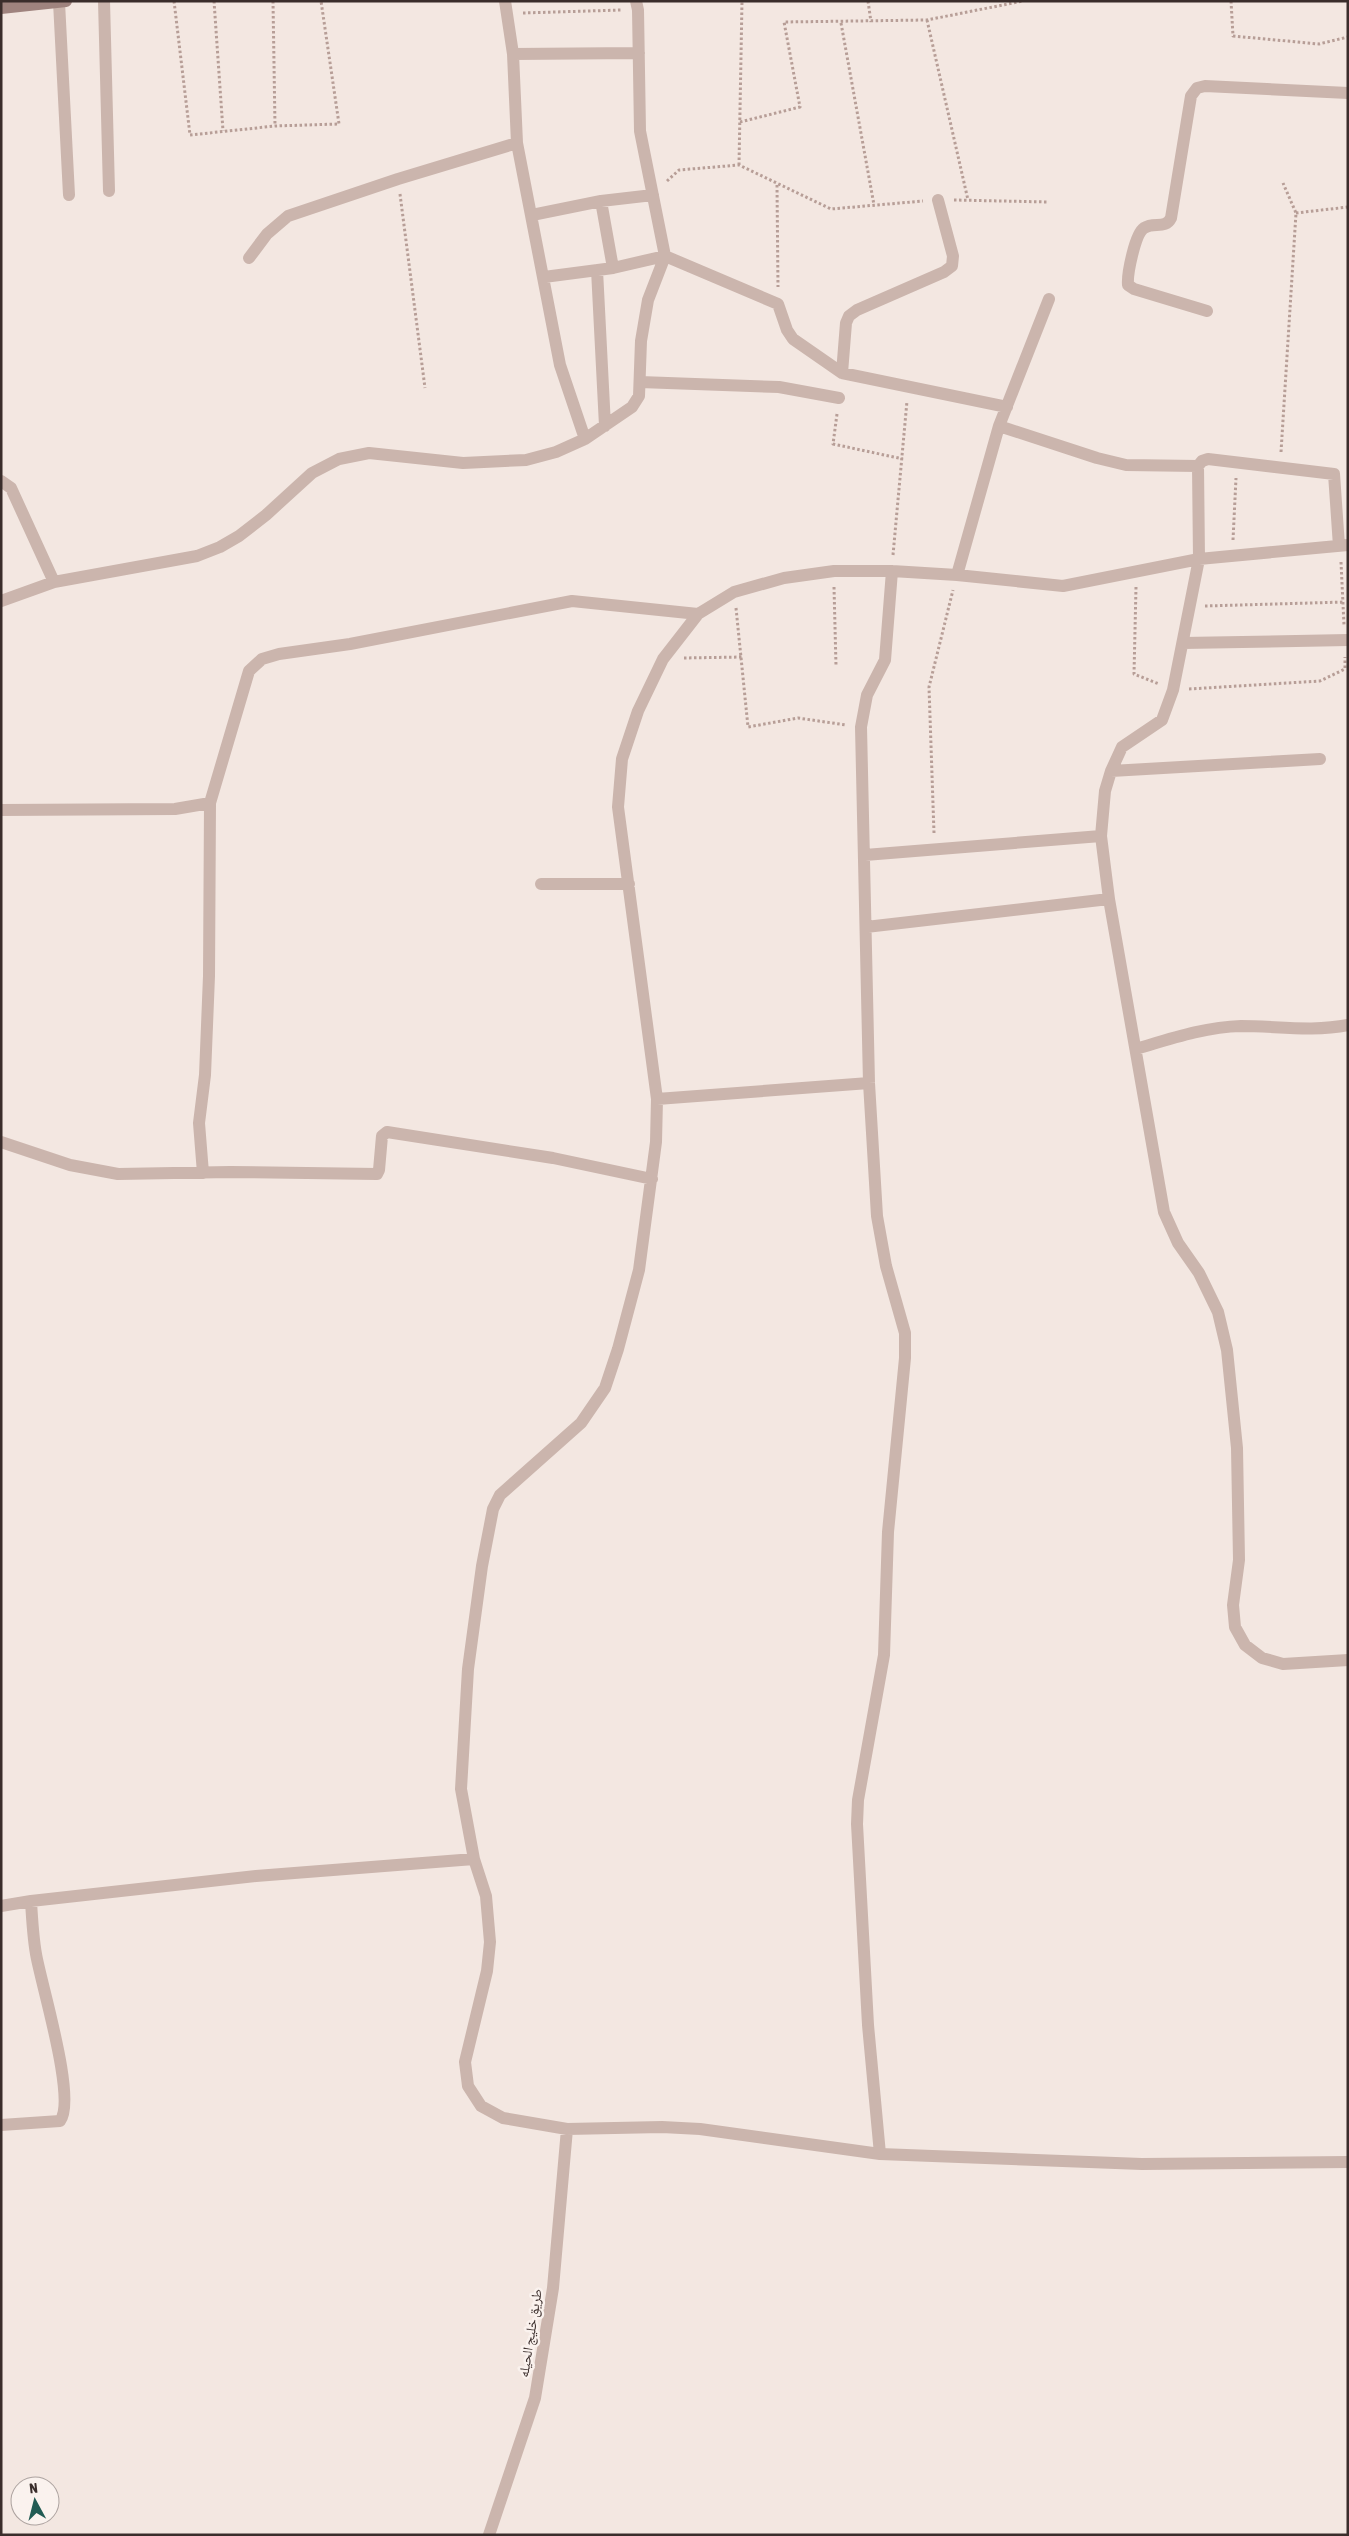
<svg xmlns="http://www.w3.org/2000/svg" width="1349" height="2536" font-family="'Asap Condensed','Noto Naskh Arabic',sans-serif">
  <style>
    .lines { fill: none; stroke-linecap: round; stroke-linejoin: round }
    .path { stroke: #b79e97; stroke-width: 3; stroke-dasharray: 2.5 2.5; stroke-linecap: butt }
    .street { stroke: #cbb5ad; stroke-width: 12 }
    .secondary { stroke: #9f837e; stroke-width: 12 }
    .labels { text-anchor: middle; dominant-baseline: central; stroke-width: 5; stroke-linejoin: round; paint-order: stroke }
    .street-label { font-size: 14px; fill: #3a2d2b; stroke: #faf2ee }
  </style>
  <rect width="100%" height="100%" fill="#f3e7e1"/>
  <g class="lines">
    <!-- path -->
    <path class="path" d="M174,1L190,135L275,126L339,124L321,1
      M214,1L223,131
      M273,1L275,126
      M868,1L871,22
      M1231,1L1233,36L1319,44L1348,37
      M523,13L621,10
      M927,20L968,200
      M841,23L874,205
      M740,122L800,107L784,22L927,20L1023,1
      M739,165L742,1
      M667,181L679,170L739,165L831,209L923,201
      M777,185L778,287
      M400,194L425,388
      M954,200L1049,202
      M1296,213L1348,207
      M837,414L833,444L903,459
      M1281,452L1296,213L1283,183
      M1233,540L1236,478
      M893,555L907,401
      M1341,562L1344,625
      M834,587L836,666
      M1136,587L1134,674L1159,684
      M1205,606L1345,602
      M736,608L748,727L798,718L846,725
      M684,658L742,657
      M1189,689L1320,681L1345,669V657
      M934,833L929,687L953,590"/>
    <!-- street -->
    <path class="street" d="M104,1L109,191
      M505,1L513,54L517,143L560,365L585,439
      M59,2L69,195
      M513,54L639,53
      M601,201L613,268
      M532,215L601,201L653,195
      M249,258L267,234L288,216L398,179L517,143
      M597,270L605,426
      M544,277L613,268L665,256L778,304L787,330L793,339L842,373L1007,407
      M1207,311L1134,289L1128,285C1127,274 1135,234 1144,228C1154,221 1165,230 1171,218L1191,96L1197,88L1205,86L1348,93
      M842,373L846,323L849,316L857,310L944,272L952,266L953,256L938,200
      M640,382L779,387L839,398
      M999,426L1097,458L1126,465L1198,466
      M1,481L11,488L54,582
      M1348,545L1199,559L1063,586L957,575L892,571H834L784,578L734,592L698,614L663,659L638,711L622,759L618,807L657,1099L656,1142L639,1270L618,1349L605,1388L581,1423L500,1495L493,1509L482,1566L468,1669L461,1789L474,1859L486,1896L490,1942L487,1971L465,2062L468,2086L481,2106L503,2118L567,2129L662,2127L700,2129L880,2154L1142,2164L1348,2162
      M1339,546L1334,474L1208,459L1202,461L1198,466L1199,559L1173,690L1162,720L1122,747L1111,771L1105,791L1101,836L1109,899L1164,1212L1178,1243L1199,1273L1218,1312L1227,1350L1237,1448L1239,1560L1233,1605L1235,1627L1245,1645L1262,1658L1283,1664L1348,1660
      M957,575L999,426L1049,299
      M1,601L54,582L197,556L220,547L239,536L266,515L312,473L339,459L369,453L463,463L526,460L556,452L585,439L632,407L639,396L641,341L648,300L665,256L640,131L638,10L636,1
      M1183,643L1348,640
      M1111,771L1320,759
      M1,810L175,809L210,803L249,671L262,659L279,654L350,644L572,601L698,614
      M865,855L1101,836
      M541,884H629
      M866,927L1109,899
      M1136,1049C1170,1039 1205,1027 1241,1026C1276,1026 1313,1032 1348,1025
      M657,1099L869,1083
      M1,1142L70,1165L118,1174L230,1172L377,1174L379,1170L382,1136L387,1132L553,1158L652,1179
      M203,1173L199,1123L205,1075L209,976L210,803
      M1,1906L31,1901
      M1,2125L60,2121C77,2100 41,1984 36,1954C33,1937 32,1919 31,1901L256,1876L474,1859
      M880,2154L868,2025L857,1824L858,1800L884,1655L888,1532L905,1358V1333L886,1266L877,1216L869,1083L861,727L867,695L885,660L892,571
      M489,2535L535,2398L553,2288L567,2129"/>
    <!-- secondary -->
    <path class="secondary" d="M1,8L66,1"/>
  </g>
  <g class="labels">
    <!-- street labels -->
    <g class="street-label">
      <text transform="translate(530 2333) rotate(-81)">طريق خليج الحيله</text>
    </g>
  </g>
  <!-- border -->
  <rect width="1349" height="2536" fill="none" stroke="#3a2d2b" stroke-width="5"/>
  <!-- north arrow -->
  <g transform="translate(35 2501) rotate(353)"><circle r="24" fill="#faf2ee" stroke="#ada3a0"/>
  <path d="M0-4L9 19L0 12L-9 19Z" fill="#215b53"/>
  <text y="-8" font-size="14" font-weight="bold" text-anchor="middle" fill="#3a2d2b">N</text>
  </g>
</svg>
